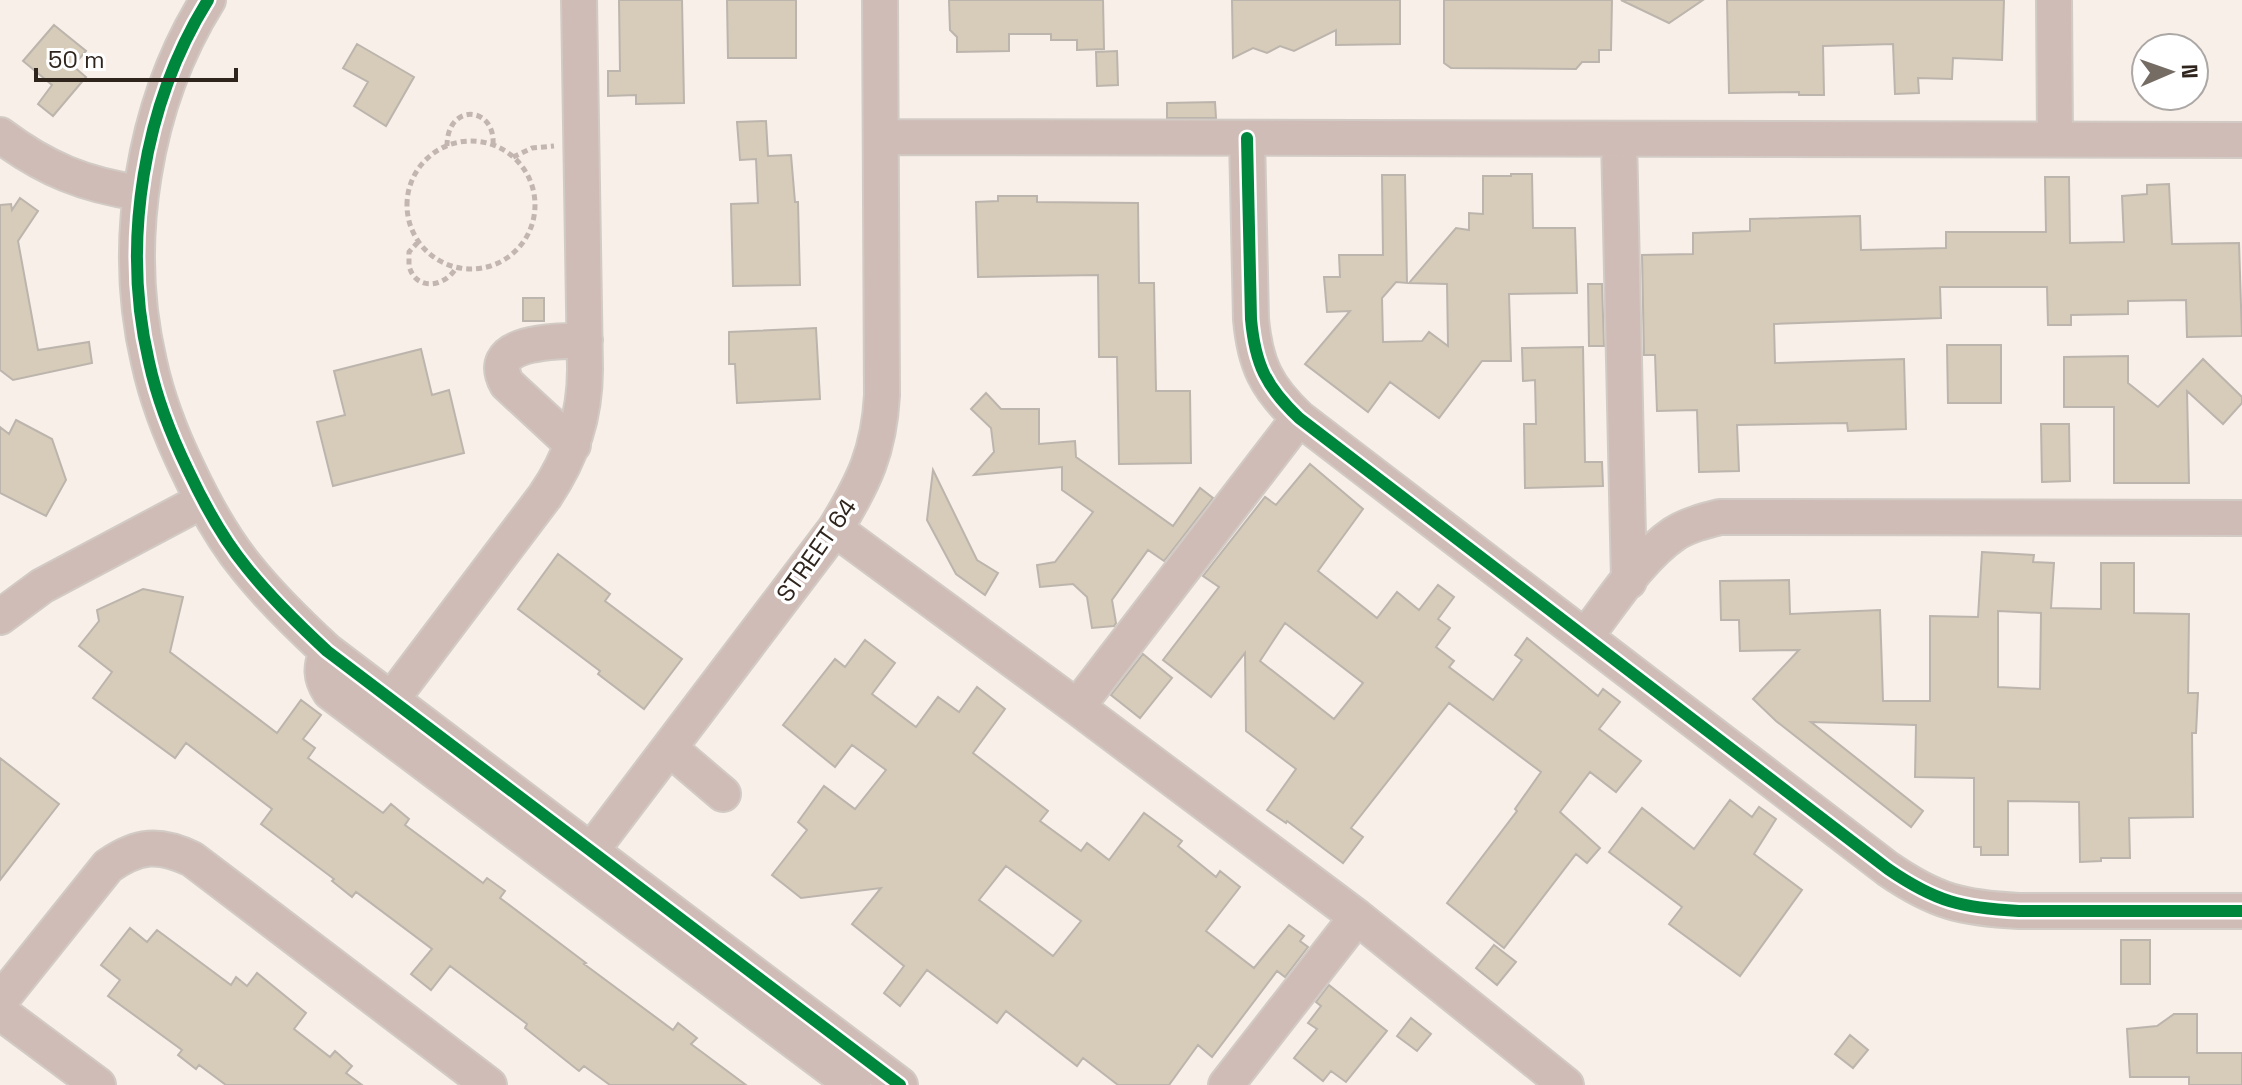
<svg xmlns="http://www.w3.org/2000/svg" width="2242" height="1085" font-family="'Space Grotesk',sans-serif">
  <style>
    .building { fill: #d7ccb9; stroke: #bcb5ad; stroke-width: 2; fill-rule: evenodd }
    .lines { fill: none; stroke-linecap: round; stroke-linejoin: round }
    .minor-casing { stroke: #d2cbc5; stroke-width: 38 }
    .path { stroke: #c3b6b1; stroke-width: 5; stroke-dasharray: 6 4; stroke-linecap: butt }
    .minor { stroke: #d0bcb6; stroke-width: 34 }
    .cycleway-casing { stroke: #fff; stroke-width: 17 }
    .cycleway { stroke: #00873e; stroke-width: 12 }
    .labels { text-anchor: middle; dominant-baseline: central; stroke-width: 7; stroke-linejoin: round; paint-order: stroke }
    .street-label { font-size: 24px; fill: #2f251d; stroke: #fff }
  </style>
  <rect width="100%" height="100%" fill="#f8efe8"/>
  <!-- building -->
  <path class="building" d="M619,0H682L684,103L636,104V95L608,96V71H620Z
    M727,0H796V58H728Z
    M949,0H1103L1104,49L1077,50V40H1051V34H1009V51L957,52V37L950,30Z
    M1232,0H1400V44L1336,45V30L1294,51L1280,46L1267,53L1253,48L1233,58Z
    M1444,0H1612L1611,50H1599V62H1582L1576,69L1451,68L1444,63Z
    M1621,0H1703L1669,23Z
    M1727,0H2004L2002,60L1953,58L1952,79L1918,78L1919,93L1895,94L1893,44L1823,46L1824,95H1799V92L1729,93Z
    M54,25L86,51L73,66L86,77L53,116L38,104L52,85L23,61Z
    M357,44L414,77L386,126L354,106L368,82L343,68Z
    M1117,51L1118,85L1097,86L1096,52Z
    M1215,102L1216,118H1167V103Z
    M766,121L768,156L791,155L795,202H798L800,285L733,286L731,204L758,203L756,159L740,160L737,122Z
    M1511,174H1532L1533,228H1575L1577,293L1509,294L1511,361H1482L1439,418L1390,382L1368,412L1305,364L1350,311L1327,312L1324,277H1340L1339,255H1383L1382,175H1405L1407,283L1396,282L1382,298L1383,342L1422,341L1429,332L1448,346L1447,284L1409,283L1456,228L1469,230V213L1483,214V176H1511Z
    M2045,177H2069L2070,243L2124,242L2122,196L2147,194V185L2169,184L2172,244L2239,243L2242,336L2187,337L2186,300L2128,301V314L2071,315V325H2048L2047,287H1940L1941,318L1774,324L1775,363L1904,359L1906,429L1848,431L1847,423L1737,425L1739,471L1699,472L1697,410L1657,411L1655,355H1644L1642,255L1693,254V233L1750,231V219L1860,216L1861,250L1946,248V232H2046Z
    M998,196H1037V202L1138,203L1139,283H1154L1156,391H1190L1191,463L1119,464L1117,357H1099L1098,275L978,277L976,202L998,201Z
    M20,198L38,211L18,241L38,350L89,342L92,363L13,380L0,370V205L11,204L12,210Z
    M1588,284H1602L1604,346H1589Z
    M523,298H544V321H523Z
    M816,328L820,399L737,403L735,364H729V332Z
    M1947,345H2001V403H1948Z
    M1583,347L1585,462H1602L1603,486L1525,488L1524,424H1536L1535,380L1523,381L1522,348Z
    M421,349L432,395L449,390L464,453L333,486L317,422L345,415L334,371Z
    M2128,356V383L2158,407L2203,359L2242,397V403L2223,424L2187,391L2189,483H2114V407H2064V357Z
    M986,393L1001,409H1039V444L1075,441L1076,457L1173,526L1200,488L1213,498L1164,561L1148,550L1112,600L1116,623L1114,626L1092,628L1087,597L1073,584L1040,587L1037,565L1055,562L1093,512L1062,490V467L974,475L994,452L991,428L971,409Z
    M16,420L52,439L66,480L46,516L0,493V427L9,434Z
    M2041,424H2069L2070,481L2042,482Z
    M1310,464L1363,509L1318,571L1377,618L1397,592L1419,610L1438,585L1454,597L1438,619L1450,628L1436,647L1454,661L1449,667L1493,700L1522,660L1515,655L1527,638L1598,696L1603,689L1620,702L1599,729L1641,761L1616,792L1590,772L1560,812L1600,848L1587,863L1576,854L1504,948L1447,903L1517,811L1515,809L1541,772L1449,703L1351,828L1363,837L1343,863L1287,821L1286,823L1267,810L1296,769L1246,731L1245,653L1211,697L1163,660L1219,587L1203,576L1265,497L1276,505ZM1285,623L1363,683L1334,719L1260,661Z
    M933,470L977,560L998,573L985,595L956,574L927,520Z
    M1982,552L2034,555L2033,562L2054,563L2051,608L2101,609V563H2134V613L2189,614L2188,693H2198L2196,733H2192L2193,817L2129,818L2130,858H2101V861L2080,862L2079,802L2008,801V855H1981V847H1974V778L1915,777L1916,725L1811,722L1923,811L1911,827L1776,721L1753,699L1799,650L1740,651L1739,620H1721L1720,581L1789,580L1790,614L1880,610L1883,701H1930V616L1978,617ZM1998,611L2041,613L2040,689L1998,687Z
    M558,554L610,594L605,601L682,659L644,709L598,674L600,671L518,609Z
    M143,589L183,597L170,652L277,733L301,700L321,715L303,739L315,748L308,758L383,813L391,804L409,819L405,825L483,883L487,878L505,891L500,898L586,963L584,964L673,1030L678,1023L697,1038L691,1044L746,1085H610L584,1066L579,1071L525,1028L527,1024L450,966L431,990L411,974L432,949L356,892L352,897L332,881L334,879L261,824L272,809L186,743L175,758L93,698L112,672L79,646L99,621L97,610Z
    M865,640L895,663L872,694L916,727L938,697L959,712L977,687L1005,709L973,753L1048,811L1040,821L1081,851L1087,843L1109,860L1144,813L1182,841L1178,846L1216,877L1220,871L1240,887L1206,931L1254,968L1289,925L1304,936L1300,941L1308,947L1285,977L1277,971L1212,1057L1198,1045L1169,1085H1118L1083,1058L1077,1066L1006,1011L997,1023L927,970L900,1006L884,993L904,966L852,924L881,888L801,898L772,875L807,830L798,822L824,786L855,809L886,770L852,745L835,767L783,725L835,659L845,667ZM1006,866L1081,921L1053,956L979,900Z
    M1143,654L1172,678L1140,718L1111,695Z
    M0,758L59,804L0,880Z
    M1730,800L1752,817L1759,807L1776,819L1754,854L1802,890L1740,976L1669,924L1682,907L1609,852L1642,808L1694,849Z
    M130,928L147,942L157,930L231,985L236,977L247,986L257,973L306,1013L294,1029L330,1057L335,1051L344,1059L352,1066L346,1073L362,1085H226L199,1065L196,1069L178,1055L182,1050L108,996L120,980L101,965Z
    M2121,940H2150V984H2121Z
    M1494,945L1516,962L1497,985L1476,968Z
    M1329,985L1387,1031L1346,1082L1331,1071L1323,1081L1294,1058L1317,1029L1308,1023L1321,1006L1316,1002Z
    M2174,1014H2197V1053H2242V1085H2189V1077H2130L2127,1029L2157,1026Z
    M1411,1018L1431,1034L1417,1051L1397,1036Z
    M1850,1035L1868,1050L1853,1068L1835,1054Z"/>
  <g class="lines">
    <!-- minor casing -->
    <g class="minor-casing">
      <path id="minor" d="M208,0C143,104 121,243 149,362C157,399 171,435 188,470C204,504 223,539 247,568C271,598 299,625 327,651L900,1085
        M2054,0L2055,139
        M0,135C45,169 85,185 140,193
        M882,137L2242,140
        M1247,138L1251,319C1255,364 1266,387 1299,418L1888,869C1936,902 1962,908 2019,911H2242
        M1619,139L1629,581
        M573,445L507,384C482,339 560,342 585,340
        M835,529L1077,707L1357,917L1566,1085
        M0,617L42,586L202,501
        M1585,637C1611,604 1639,558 1674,534C1688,525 1704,521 1720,517L2242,518
        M327,651C321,667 320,677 330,692L853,1085
        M391,700L545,496C572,456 585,416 585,369L579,0
        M1077,707L1299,418
        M669,748L723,794
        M591,851L835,529C864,482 879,451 882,395L880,0
        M0,1001L108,866C138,845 159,843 192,859L489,1085
        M0,1012L98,1085
        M1226,1085L1357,917"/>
    </g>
    <!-- path -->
    <path class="path" d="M407 205a64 64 0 1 1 128 0a64 64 0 1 1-128 0Z
      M447,146C447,102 496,106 493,145
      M513,157L532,148L554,146
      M418,242L409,252C409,253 409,265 409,266C416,292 445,287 456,268"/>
    <!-- minor -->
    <use href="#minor" class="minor"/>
    <!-- cycleway casing -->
    <g class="cycleway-casing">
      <path id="cycleway" d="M208,0C143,104 121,243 149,362C157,399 171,435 188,470C204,504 223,539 247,568C271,598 299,625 327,651L900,1085
        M1247,138L1251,319C1255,364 1266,387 1299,418L1888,869C1936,902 1962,908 2019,911H2242"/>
    </g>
    <!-- cycleway -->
    <use href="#cycleway" class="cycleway"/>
  </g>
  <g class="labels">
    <!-- street labels -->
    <g class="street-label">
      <text transform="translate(816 550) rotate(-55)">STREET 64</text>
    </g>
  </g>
  <!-- north arrow -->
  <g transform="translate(2170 72) rotate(88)"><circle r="38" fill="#ffffff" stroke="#aca8a5" stroke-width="2"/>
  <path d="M0-6L14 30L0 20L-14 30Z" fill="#756c64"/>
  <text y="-12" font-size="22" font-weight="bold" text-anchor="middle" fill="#2f251d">N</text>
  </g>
  <!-- scale -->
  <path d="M36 68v12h200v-12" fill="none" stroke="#2f251d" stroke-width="4"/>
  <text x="48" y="68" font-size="24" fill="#2f251d" stroke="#ffffff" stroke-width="6" paint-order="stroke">50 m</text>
</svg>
